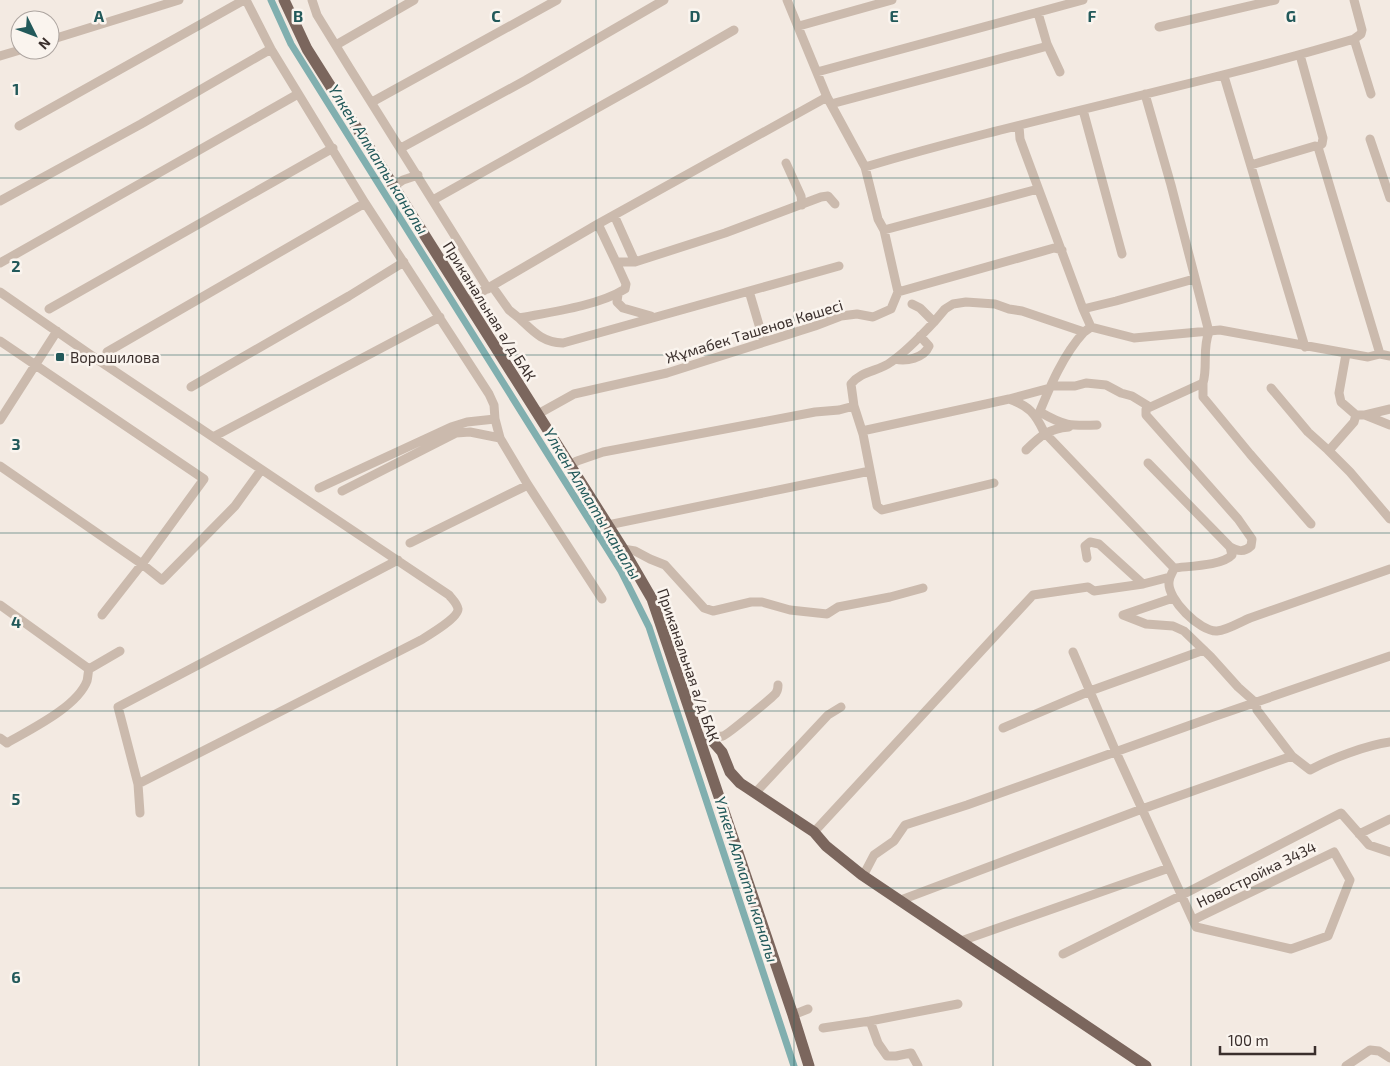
<svg xmlns="http://www.w3.org/2000/svg" width="1390" height="1066" font-family="'Exo 2',sans-serif">
  <style>
    .lines { fill: none; stroke-linecap: round; stroke-linejoin: round }
    .canal { stroke: #81afaf; stroke-width: 7 }
    .minor { stroke: #cbbaad; stroke-width: 9 }
    .major { stroke: #7b665d; stroke-width: 11 }
    .grid { fill: none; stroke: #22595a; stroke-width: 1; stroke-opacity: 0.55 }
    .poi-dot { fill: #22595a; stroke: #faf4ee; stroke-width: 2 }
    .labels { text-anchor: middle; dominant-baseline: central; stroke-width: 5; stroke-linejoin: round; paint-order: stroke }
    .street-label { font-size: 15px; fill: #3a2f2c; stroke: #faf4ee }
    .poi-label { font-size: 15px; fill: #3a2f2c; stroke: #faf4ee; text-anchor: start }
    .water-label { font-size: 16px; font-style: italic; fill: #22595a; stroke: #faf4ee }
    .grid-label { font-size: 16px; text-anchor: middle; font-weight: bold; fill: #22595a; stroke: #faf4ee; stroke-width: 5; stroke-linejoin: round; paint-order: stroke }
  </style>
  <rect width="100%" height="100%" fill="#f3eae2"/>
  <g class="lines">
    <!-- canal -->
    <path class="canal" d="M271,0L291,44L621,571L649,627L794,1066"/>
    <!-- minor -->
    <path class="minor" d="M246,0L271,49L365,203L489,394L494,405L495,419L500,438L528,485L602,599
      M312,0L317,15L349,67L488,289
      M799,26L892,0
      M1159,27L1275,0
      M1354,39L1371,94
      M50,40L179,0
      M1047,44L1060,72
      M336,45L414,0
      M1300,55L1323,138L1322,144L1318,147L1380,354
      M0,56L20,50
      M817,72L1083,0
      M1224,76L1305,347
      M1145,94L1171,185L1209,332C1202,349 1208,366 1203,383L1146,409V415L1238,519L1252,539L1251,546C1244,553 1237,551 1230,547
      M372,102L557,0
      M831,104L1044,47L1047,44L1038,13
      M1083,110L1122,254
      M19,126L244,0
      M1019,126L1020,139L1083,309L1091,327
      M1370,139L1390,198
      M401,148L526,80L664,0
      M786,163L801,196L802,205
      M1251,165L1315,146L1318,147
      M865,167C1026,119 1193,87 1354,39L1361,34L1362,30L1354,0
      M394,186L403,180L418,175
      M433,200L649,79L734,30
      M0,201L141,124L271,49
      M614,215L635,262
      M598,224L616,262H635L725,233L821,197L828,196L835,204
      M884,230L1038,189
      M0,263L298,94
      M492,286L509,310L519,318C551,312 598,306 625,289L626,284L616,262
      M749,291L764,342
      M0,292L98,360L449,595C452,599 457,603 458,609C458,618 429,635 421,640L138,784
      M898,292L1054,248L1062,250
      M618,294L617,302L623,308L651,316
      M466,301L598,224L827,97
      M912,304L920,308L934,322L945,309L953,304L966,302L995,304L1009,309L1022,311L1084,332L1091,327L1134,338L1220,330L1368,357L1380,354L1390,356
      M49,309L333,148
      M1083,309L1116,301L1194,279
      M519,318C534,332 542,342 563,343L839,266
      M0,341L204,479L142,564L102,615
      M107,352L365,203
      M895,359C906,362 924,358 929,346L920,336
      M1203,383V397L1250,454L1311,524
      M1051,386H1075L1086,383L1106,385L1121,393L1132,396L1150,407
      M191,387L349,296L404,262
      M1271,388L1308,432L1328,450L1332,447L1354,422L1356,415L1341,402L1339,393L1346,354
      M1009,399L1050,388
      M854,406L851,384C862,370 878,372 891,362C907,351 921,336 934,322
      M1040,412C1064,426 1070,426 1097,425
      M538,414L574,394L667,373L815,326L841,316L857,314L873,317L891,309L898,292L884,230L878,219L865,167L827,97L787,0
      M1356,415H1365L1390,425
      M1365,415L1390,409
      M1037,418C1049,389 1062,356 1084,332
      M0,420L57,331
      M862,431L1009,399C1029,406 1035,413 1044,432L1174,568C1173,573 1169,576 1169,582C1167,599 1200,632 1217,631C1228,630 1240,622 1250,618L1390,569
      M213,437L440,317
      M1026,450C1041,435 1048,429 1069,427
      M1328,450L1350,472L1390,519
      M1148,463L1230,547L1232,555C1222,566 1189,566 1174,568
      M570,465L577,461L603,452L815,412L839,410L854,406L863,434L877,506L882,510L994,483
      M0,466L142,564L162,580L235,506L261,470
      M319,488L451,427L467,422L495,419
      M342,491L456,433L470,432L500,438
      M608,525L870,471
      M410,543L528,485
      M623,549L635,551L650,559L665,565L704,608L713,611L751,602H762L790,610L827,614L838,607L890,597L923,588
      M1087,558L1085,546L1090,542L1099,544L1143,584L1170,577
      M1173,598L1123,615L1146,624L1173,626L1184,631L1211,657L1238,687L1256,703L1257,710L1292,756L1310,770C1330,759 1367,745 1390,742
      M0,605L89,669C88,672 88,677 87,681C77,707 31,729 7,743L0,738
      M1073,652L1116,752L1169,868
      M89,669L120,651
      M1003,728L1090,691L1204,650
      M704,737C710,735 717,737 723,736C727,735 773,697 776,693C778,690 778,689 778,685
      M756,792L828,715L841,707
      M140,813L138,784L118,707L398,560
      M814,832L1033,595L1088,587L1094,591L1143,584
      M1359,834L1390,819
      M863,876L874,855L894,841L905,825L967,805L1213,717L1390,656
      M901,900L1142,809L1292,756
      M961,941L1169,868L1196,927L1291,949L1328,936L1350,880L1334,852L1193,920
      M1063,954L1182,895L1341,813L1369,845L1390,852
      M793,1015L808,1009
      M823,1028L870,1021
      M918,1066L911,1053L896,1056H887L878,1043L870,1021L958,1004
      M1346,1066L1370,1050L1379,1051L1390,1058"/>
    <!-- major -->
    <path class="major" d="M284,0L307,49L623,549L652,599L793,1015L809,1066
      M708,736L722,752L730,772L740,783L814,832L826,846L862,875L1146,1066"/>
  </g>
  <!-- grid -->
  <path class="grid" d="M199,0V1066M397,0V1066M596,0V1066M794,0V1066M993,0V1066M1191,0V1066M0,178H1390M0,355H1390M0,533H1390M0,711H1390M0,888H1390"/>
  <!-- markers -->
  <rect class="poi-dot" x="55" y="352" width="10" height="10" rx="2.5"/>
  <g class="labels">
    <!-- street labels -->
    <g class="street-label">
      <text transform="translate(490 311) rotate(58)">Приканальная а/д БАК</text>
      <text transform="translate(754 331) rotate(-17)">Жұмабек Тәшенов Көшесі</text>
      <text transform="translate(689 665) rotate(71)">Приканальная а/д БАК</text>
      <text transform="translate(1256 874) rotate(-26)">Новостройка 3434</text>
    </g>
    <!-- poi labels -->
    <g class="poi-label">
      <text x="70" y="357">Ворошилова</text>
    </g>
    <!-- water labels -->
    <g class="water-label">
      <text transform="translate(379 159) rotate(58)">Үлкен Алматы каналы</text>
      <text transform="translate(593 503) rotate(59)">Үлкен Алматы каналы</text>
      <text transform="translate(747 879) rotate(72)">Үлкен Алматы каналы</text>
    </g>
  </g>
  <g class="grid-label">
    <text x="99" y="22">A</text>
    <text x="298" y="22">B</text>
    <text x="496" y="22">C</text>
    <text x="695" y="22">D</text>
    <text x="894" y="22">E</text>
    <text x="1092" y="22">F</text>
    <text x="1291" y="22">G</text>
    <text x="16" y="95">1</text>
    <text x="16" y="272">2</text>
    <text x="16" y="450">3</text>
    <text x="16" y="628">4</text>
    <text x="16" y="805">5</text>
    <text x="16" y="983">6</text>
  </g>
  <!-- north arrow -->
  <g transform="translate(35 35) rotate(132)"><circle r="24" fill="#faf4ee" stroke="#ada5a0"/>
  <path d="M0-4L9 19L0 12L-9 19Z" fill="#22595a"/>
  <text y="-8" font-size="14" font-weight="bold" text-anchor="middle" fill="#3a2f2c">N</text>
  </g>
  <!-- scale -->
  <path d="M1220 1046v8h95v-8" fill="none" stroke="#3a2f2c" stroke-width="2.5"/>
  <text x="1228" y="1046" font-size="15" fill="#3a2f2c" stroke="#faf4ee" stroke-width="4" paint-order="stroke">100 m</text>
</svg>
